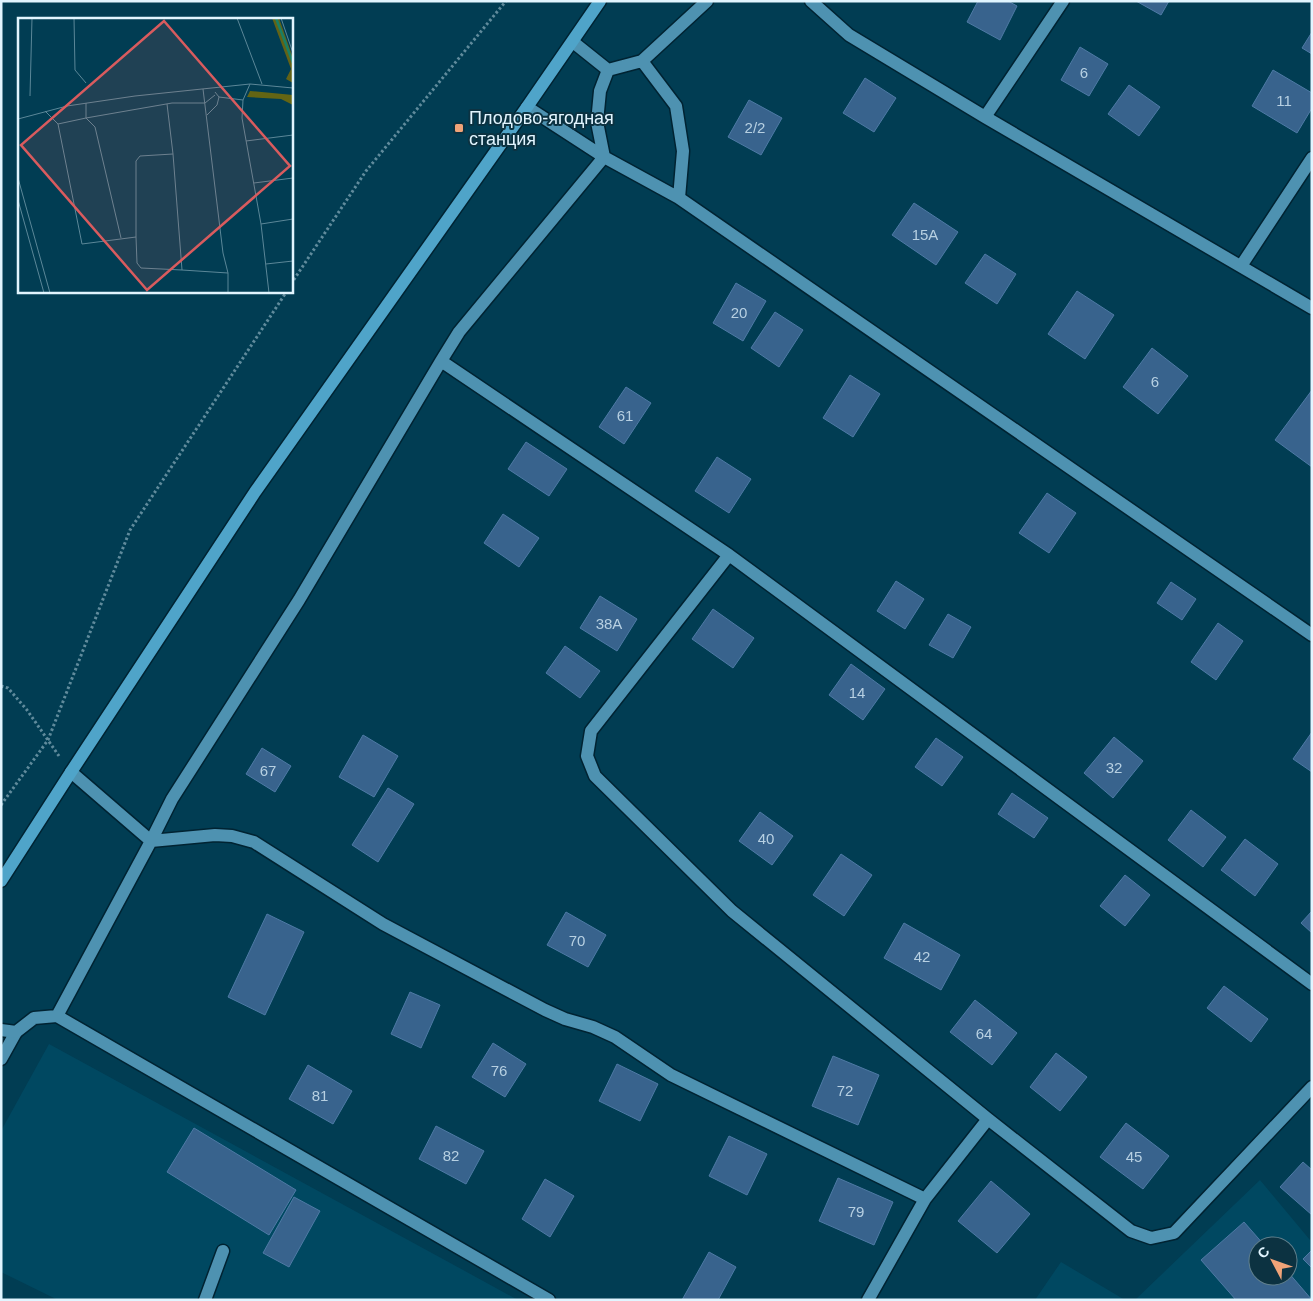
<svg xmlns="http://www.w3.org/2000/svg" width="1313" height="1301" font-family="Helvetica,sans-serif">
  <style>
    .built { fill: #004861; fill-rule: evenodd }
    .building { fill: #38638d; stroke: #4e7aa5 }
    .lines { fill: none; stroke-linecap: round; stroke-linejoin: round }
    .lane-casing { stroke: #002332; stroke-width: 15 }
    .street-casing { stroke: #002332; stroke-width: 15 }
    .primary-casing { stroke: #002332; stroke-width: 15 }
    .path { stroke: #608b9c; stroke-width: 3; stroke-dasharray: 2.5 2.5; stroke-linecap: butt }
    .lane { stroke: #4e92b1; stroke-width: 12 }
    .street { stroke: #4e92b1; stroke-width: 12 }
    .primary { stroke: #4fa4c9; stroke-width: 12 }
    .poi-dot { fill: #f0a378; stroke: #0c3241; stroke-width: 2 }
    .labels { text-anchor: middle; dominant-baseline: central; stroke-width: 4; stroke-linejoin: round; paint-order: stroke }
    .number-label { font-size: 15px; fill: #b7d0e2 }
    .poi-label { font-size: 18px; fill: #e1f5ff; stroke: #0c3241; text-anchor: start }
    .inset-river { fill: none; stroke: #1a7e63; stroke-width: 2.5 }
    .inset-road { fill: none; stroke: #5b8798; stroke-width: 1 }
    .view { fill: #d95b5e; fill-opacity: 0.15; stroke: #d95b5e; stroke-width: 2.5 }
    .inset-edge { fill: none; stroke: #e1f5ff; stroke-width: 2.5 }
  </style>
  <rect width="100%" height="100%" fill="#013d53"/>
  <!-- built -->
  <path class="built" d="M49,1044L518,1300H58L1,1272V1131Z
    M1260,1180L1310,1240L1312,1238V1300H1135ZM1258,1246H1288V1276H1258Z
    M1061,1262L1125,1300H1035Z"/>
  <!-- building -->
  <path class="building" d="M978,1H1008L1017,6L1000,40L967,22Z
    M1136,1H1169L1161,15Z
    M1312,32V54L1302,48Z
    M1080,47L1108,64L1089,96L1061,80Z
    M1273,70L1312,93V108L1297,133L1252,106Z
    M865,78L896,98L874,132L843,113Z
    M1129,85L1160,107L1139,136L1108,114Z
    M749,100L782,118L761,155L728,137Z
    M914,203L958,232L936,265L892,235Z
    M985,254L1016,274L997,304L965,283Z
    M736,283L766,301L743,341L713,323Z
    M1077,291L1114,315L1085,359L1048,334Z
    M775,312L803,330L779,367L751,348Z
    M1152,348L1188,376L1158,414L1123,387Z
    M850,375L880,394L853,437L823,418Z
    M626,387L651,403L624,444L599,427Z
    M1312,390V467L1275,440Z
    M526,442L567,469L549,496L508,469Z
    M717,457L751,479L729,513L695,491Z
    M1047,493L1076,513L1049,553L1019,533Z
    M503,514L539,538L519,567L484,543Z
    M896,581L924,599L905,629L877,611Z
    M1171,582L1196,599L1182,620L1157,603Z
    M600,596L637,619L617,651L580,628Z
    M713,609L754,638L733,668L692,639Z
    M948,614L971,627L953,658L929,645Z
    M1218,623L1243,641L1216,680L1191,662Z
    M565,646L600,671L580,698L546,673Z
    M851,664L885,689L863,720L829,695Z
    M1312,732V772L1293,759Z
    M363,735L398,756L374,797L339,777Z
    M1114,737L1143,761L1113,798L1084,773Z
    M936,738L963,757L942,786L915,767Z
    M262,748L291,766L275,792L246,774Z
    M388,788L414,804L378,862L352,845Z
    M1012,793L1048,818L1034,838L998,814Z
    M1191,810L1226,837L1203,867L1168,840Z
    M760,812L793,836L772,865L739,841Z
    M1245,839L1278,864L1255,896L1221,870Z
    M841,854L872,875L844,916L813,895Z
    M1125,875L1150,895L1125,926L1100,906Z
    M1312,911V933L1301,923Z
    M566,912L606,935L588,967L547,945Z
    M267,914L304,932L265,1015L228,997Z
    M904,923L960,955L941,990L884,958Z
    M1224,986L1268,1019L1251,1042L1207,1008Z
    M410,992L440,1005L421,1048L391,1034Z
    M975,1000L1017,1033L992,1065L950,1032Z
    M493,1043L526,1064L505,1097L472,1077Z
    M1056,1053L1087,1077L1060,1111L1030,1087Z
    M833,1056L879,1075L858,1125L812,1106Z
    M617,1064L658,1084L640,1121L599,1101Z
    M308,1065L352,1091L333,1124L289,1099Z
    M1126,1123L1169,1156L1143,1189L1100,1157Z
    M436,1126L484,1151L466,1184L419,1159Z
    M194,1128L296,1190L269,1235L167,1172Z
    M729,1136L767,1154L747,1195L709,1176Z
    M1303,1162L1312,1170V1215L1280,1187Z
    M838,1178L893,1202L874,1245L819,1221Z
    M545,1179L574,1196L550,1237L522,1219Z
    M991,1181L1030,1214L997,1253L958,1221Z
    M294,1197L320,1211L289,1267L263,1253Z
    M1244,1222L1265,1246H1258V1276H1288V1272L1312,1300H1236L1201,1260Z
    M1312,1250V1268L1303,1259Z
    M709,1252L736,1267L718,1300H682Z"/>
  <g class="lines">
    <!-- lane casing -->
    <g class="lane-casing">
      <path id="lane" d="M1,1059L16,1032
        M205,1300L223,1251"/>
    </g>
    <!-- street casing -->
    <g class="street-casing">
      <path id="street" d="M811,1L849,35L985,117L1312,308
        M573,42L608,70L642,61L707,1
        M642,61L676,106L683,151L679,198
        M527,107L604,157L679,198L1312,635
        M985,117L1063,1
        M1241,266L1312,158
        M441,361L729,555L1312,984
        M729,555L591,731L587,756L595,776L732,911L988,1119L1131,1231L1151,1238L1174,1233L1312,1087
        M71,772L151,841L172,799L299,600L441,361L459,332L604,157L597,122L600,91L608,70
        M1,1030L16,1032L34,1018L57,1016
        M549,1300L57,1016L151,841L215,835L232,836L254,842L383,924L545,1010L565,1019L593,1027L615,1037L671,1075L925,1199
        M868,1300L925,1199L988,1119"/>
    </g>
    <!-- primary casing -->
    <g class="primary-casing">
      <path id="primary" d="M1,881L71,772L255,492L527,107L600,1"/>
    </g>
    <!-- path -->
    <path class="path" d="M291,284L366,171L506,1
      M1,686L8,688L27,710L59,756
      M1,805L48,740L130,530L287,291"/>
    <!-- lane -->
    <use href="#lane" class="lane"/>
    <!-- street -->
    <use href="#street" class="street"/>
    <!-- primary -->
    <use href="#primary" class="primary"/>
  </g>
  <!-- markers -->
  <rect class="poi-dot" x="454" y="123" width="10" height="10" rx="2.5"/>
  <g class="labels">
    <!-- number labels -->
    <g class="number-label">
      <text x="1084" y="72">6</text>
      <text x="1284" y="100">11</text>
      <text x="755" y="127">2/2</text>
      <text x="925" y="234">15А</text>
      <text x="739" y="312">20</text>
      <text x="1155" y="381">6</text>
      <text x="625" y="415">61</text>
      <text x="609" y="623">38А</text>
      <text x="857" y="692">14</text>
      <text x="1114" y="767">32</text>
      <text x="268" y="770">67</text>
      <text x="766" y="838">40</text>
      <text x="577" y="940">70</text>
      <text x="922" y="956">42</text>
      <text x="984" y="1033">64</text>
      <text x="499" y="1070">76</text>
      <text x="845" y="1090">72</text>
      <text x="320" y="1095">81</text>
      <text x="451" y="1155">82</text>
      <text x="1134" y="1156">45</text>
      <text x="856" y="1211">79</text>
    </g>
    <!-- poi labels -->
    <g class="poi-label">
      <text x="469" y="118">Плодово-ягодная<tspan x="469" dy="21">станция</tspan></text>
    </g>
  </g>
  <!-- overview -->
  <g transform="translate(18 18)">
    <rect width="275" height="275" fill="#013d53"/>
    <path d="M254,0H261L275,40V65L268,61L273,51Z" fill="#626216"/>
    <path d="M232,73L275,77V87L263,81L229,79Z" fill="#646514"/>
    <path class="inset-river" d="M258,0L275,45"/>
    <path class="inset-road" d="M56,0L57,52L68,65M219,0L244,66M263,0L275,35M232,66L225,82L224,100L243,206L251,275M185,71L205,235L210,255M197,74L201,79L225,82M12,78L14,0M68,85V100L154,85H187L197,77M149,86L155,136L164,252L123,250L119,245L118,219V143L122,138L155,136M27,93L40,106M189,97L199,87L201,79M0,101L49,88L117,78L232,66L275,70M228,123L275,117M0,160L32,275M236,165L275,160M0,182L26,275M243,206L275,201M103,220L77,109L68,100L40,106L64,226L118,219M248,246L275,243M164,252L210,255V275"/>
    <path class="view" d="M146,3L272,148L129,272L3,127Z"/>
    <rect width="275" height="275" class="inset-edge"/>
  </g>
  <!-- border -->
  <rect width="1313" height="1301" fill="none" stroke="#e1f5ff" stroke-width="5"/>
  <!-- north arrow -->
  <g transform="translate(1273 1261) rotate(311)"><circle r="24" fill="#0c3241" stroke="#61808d"/>
  <path d="M0-4L9 19L0 12L-9 19Z" fill="#f0a378"/>
  <text y="-8" font-size="14" font-weight="bold" text-anchor="middle" fill="#e1f5ff">С</text>
  </g>
</svg>
